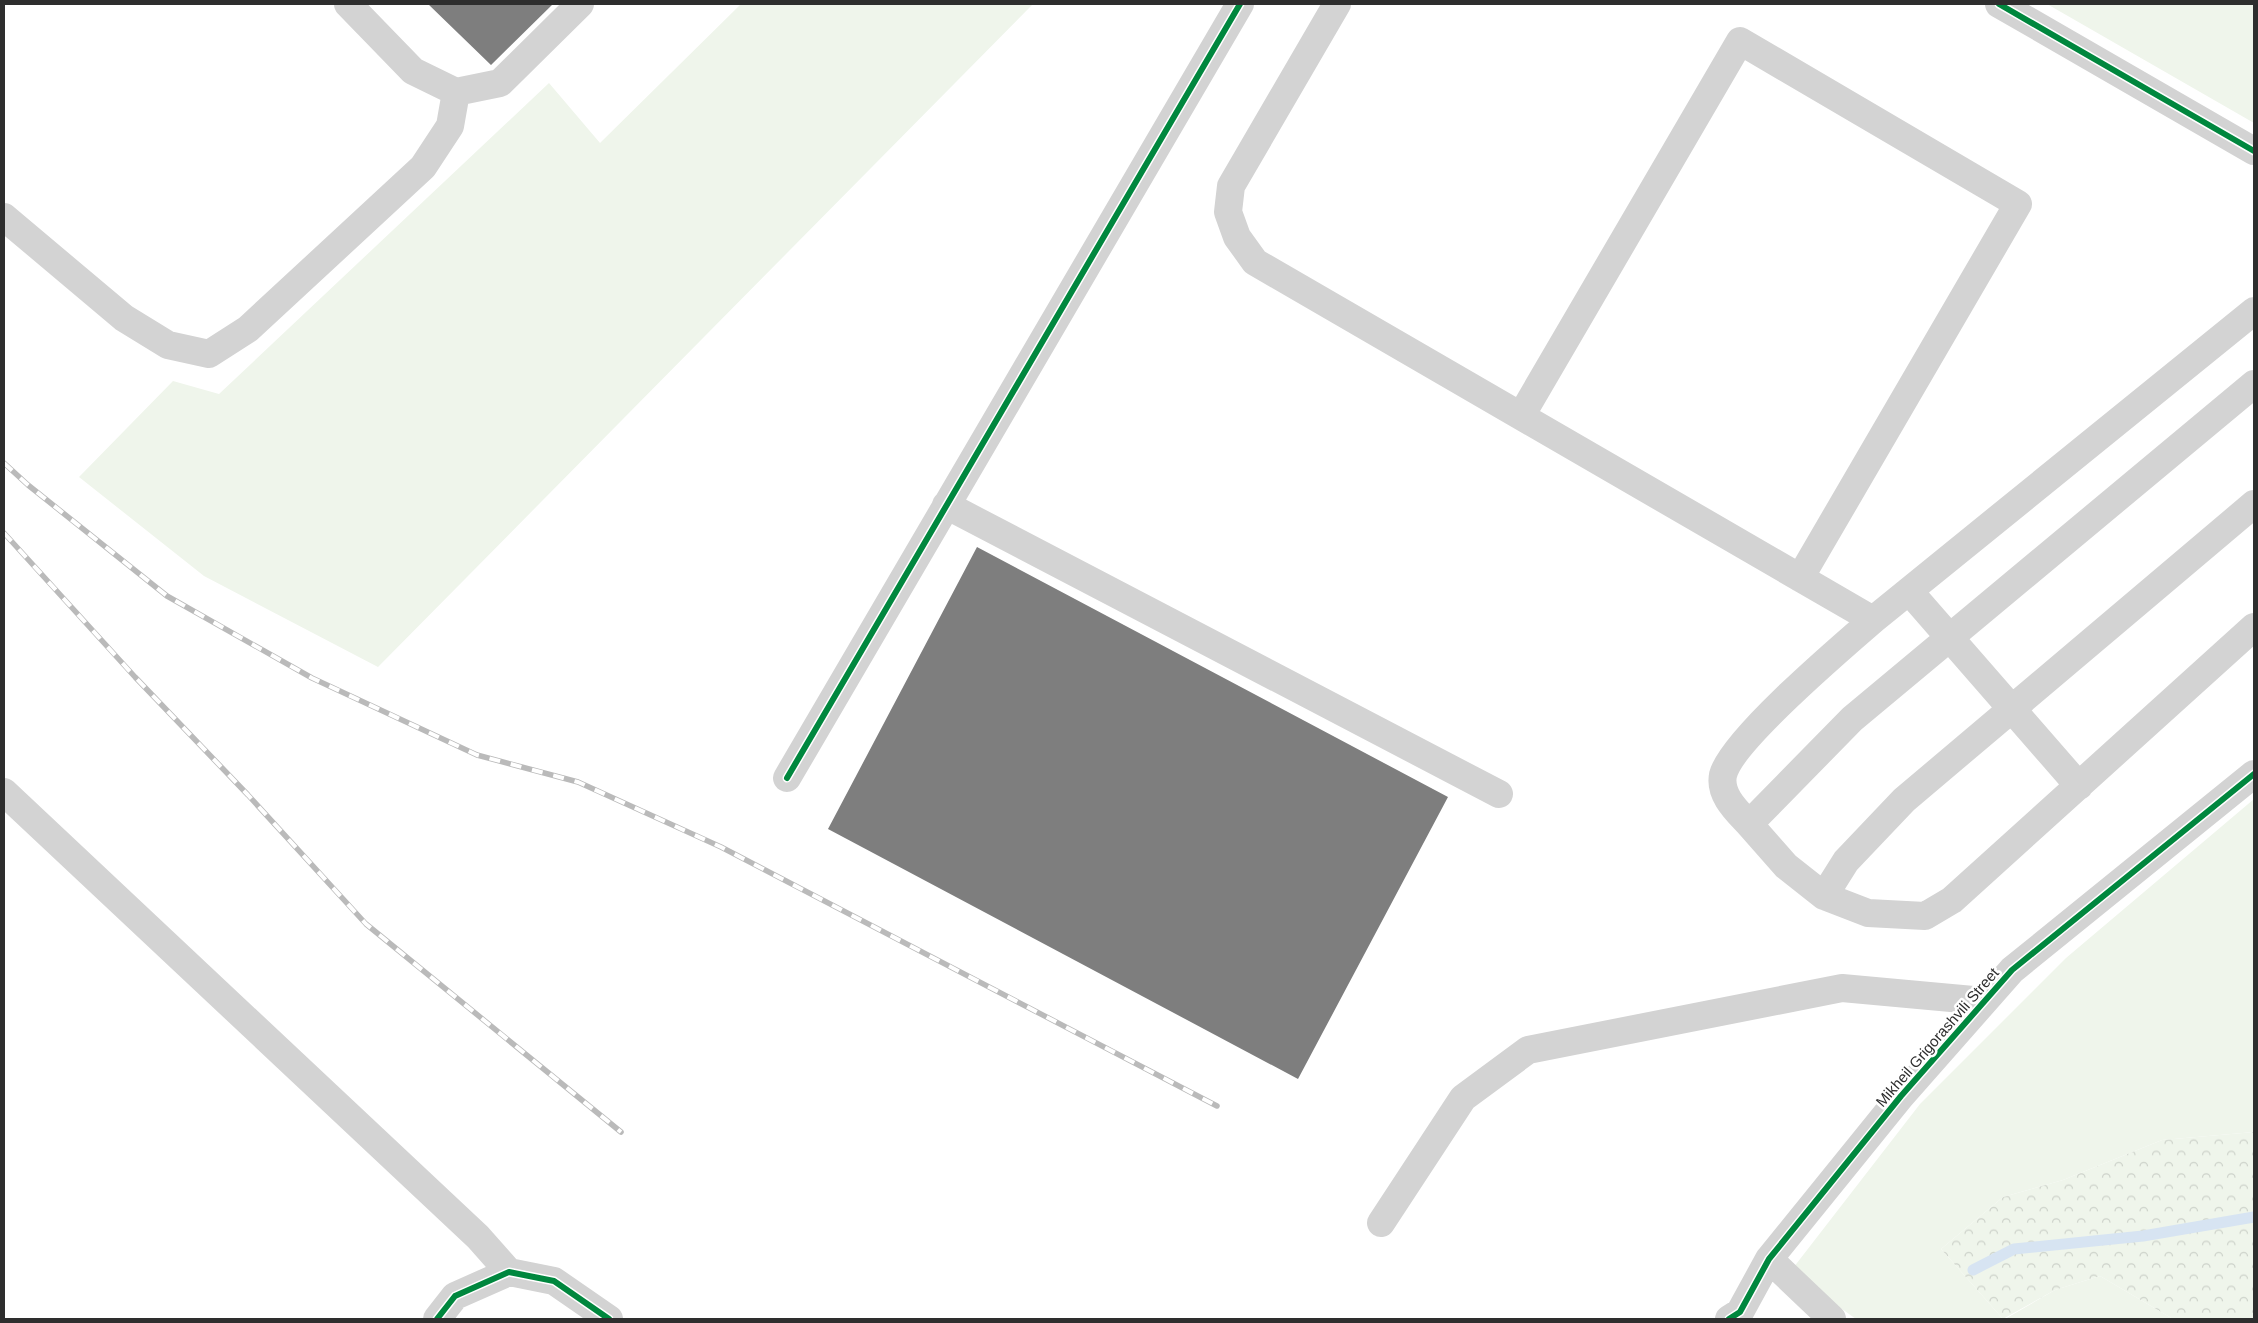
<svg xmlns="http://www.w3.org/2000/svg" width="2258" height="1323" font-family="Helvetica,sans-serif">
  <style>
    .grass { fill: #eff5eb }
    .forest { fill: url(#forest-crowns) }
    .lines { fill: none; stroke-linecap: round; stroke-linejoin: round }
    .stream { stroke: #d7e4f2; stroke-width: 11 }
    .building { fill: #7e7e7e }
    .minor { stroke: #d3d3d3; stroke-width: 28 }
    .rail-casing { stroke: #bababa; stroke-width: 5.5 }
    .rail { stroke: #fff; stroke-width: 4; stroke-dasharray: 11; stroke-linecap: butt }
    .cycleway-casing { stroke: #fff; stroke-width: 9 }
    .cycleway { stroke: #00873e; stroke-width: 6 }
    .labels { text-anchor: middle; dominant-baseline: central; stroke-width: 5; stroke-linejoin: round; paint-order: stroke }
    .street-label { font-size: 15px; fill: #2e2e2e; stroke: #fff }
  </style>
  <defs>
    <pattern id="forest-crowns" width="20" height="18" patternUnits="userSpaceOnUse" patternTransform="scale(1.25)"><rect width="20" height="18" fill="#eff5eb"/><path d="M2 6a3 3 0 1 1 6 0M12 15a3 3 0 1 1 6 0" fill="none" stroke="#cdd2ca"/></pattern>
  </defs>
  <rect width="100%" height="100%" fill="#fff"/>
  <!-- grass -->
  <path class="grass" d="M741,4H1033L378,667L204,576L79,477L173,381L219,394L549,83L600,143Z
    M2047,4H2254V123Z
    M2254,799V1132L2162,1140L2063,1180L2003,1197L1941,1249L2003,1319H1856L1790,1272L1920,1104L2066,958Z
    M2100,1276L2173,1319H2005L2055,1290Z"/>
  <!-- forest -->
  <path class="forest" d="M2254,1132V1319H2173L2100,1276L2055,1290L2003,1319L1941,1249L2003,1197L2063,1180L2162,1140Z"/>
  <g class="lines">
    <!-- stream -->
    <path class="stream" d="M1973,1270L2014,1249L2143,1236L2254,1217"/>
  </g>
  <!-- building -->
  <path class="building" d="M428,4H553L491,65Z
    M977,547L1448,797L1298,1079L828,829Z"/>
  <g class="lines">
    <!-- minor -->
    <path class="minor" d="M348,4L413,71L456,92L500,83L580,4
      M1337,4L1231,186L1228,212L1237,237L1255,262L1873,620L2254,311
      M1999,4L2254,151
      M4,217L124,318L168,345L209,354L248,329L423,167L450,126L456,92
      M1521,416L1740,41L2018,204L1800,578
      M946,505L1499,794
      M1909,591L2079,786
      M1873,620C1843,646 1731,741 1723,775C1719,795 1737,811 1749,824L1852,719L2254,384
      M787,778L1240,4
      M4,792L478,1237L509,1272
      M1749,824L1786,866L1824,896L1868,913L1925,916L1952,900L2254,627
      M1824,896L1846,861L1904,800L2254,504
      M1381,1223L1463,1098L1528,1050L1842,988L1984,1001
      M1769,1259L1832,1319
      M437,1319L455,1296L509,1272L554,1281L609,1319
      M1729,1319L1740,1312L1769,1259L1901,1096L2012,970L2254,774"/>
    <!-- rail casing -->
    <g class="rail-casing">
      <path id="rail" d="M4,463L28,485L167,596L312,678L477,755L578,782L721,847L1217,1106
        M4,533L135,677L248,795L366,924L621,1132"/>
    </g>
    <!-- rail -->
    <use href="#rail" class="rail"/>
    <!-- cycleway casing -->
    <g class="cycleway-casing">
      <path id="cycleway" d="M1999,4L2254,151
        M787,778L1240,4
        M437,1319L455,1296L509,1272L554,1281L609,1319
        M1729,1319L1740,1312L1769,1259L1901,1096L2012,970L2254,774"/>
    </g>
    <!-- cycleway -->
    <use href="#cycleway" class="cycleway"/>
  </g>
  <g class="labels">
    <!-- street labels -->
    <g class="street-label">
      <text transform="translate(1937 1037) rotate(-49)">Mikheil Grigorashvili Street</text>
    </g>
  </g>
  <!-- border -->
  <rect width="2258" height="1323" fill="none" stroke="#2e2e2e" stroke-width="10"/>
</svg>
